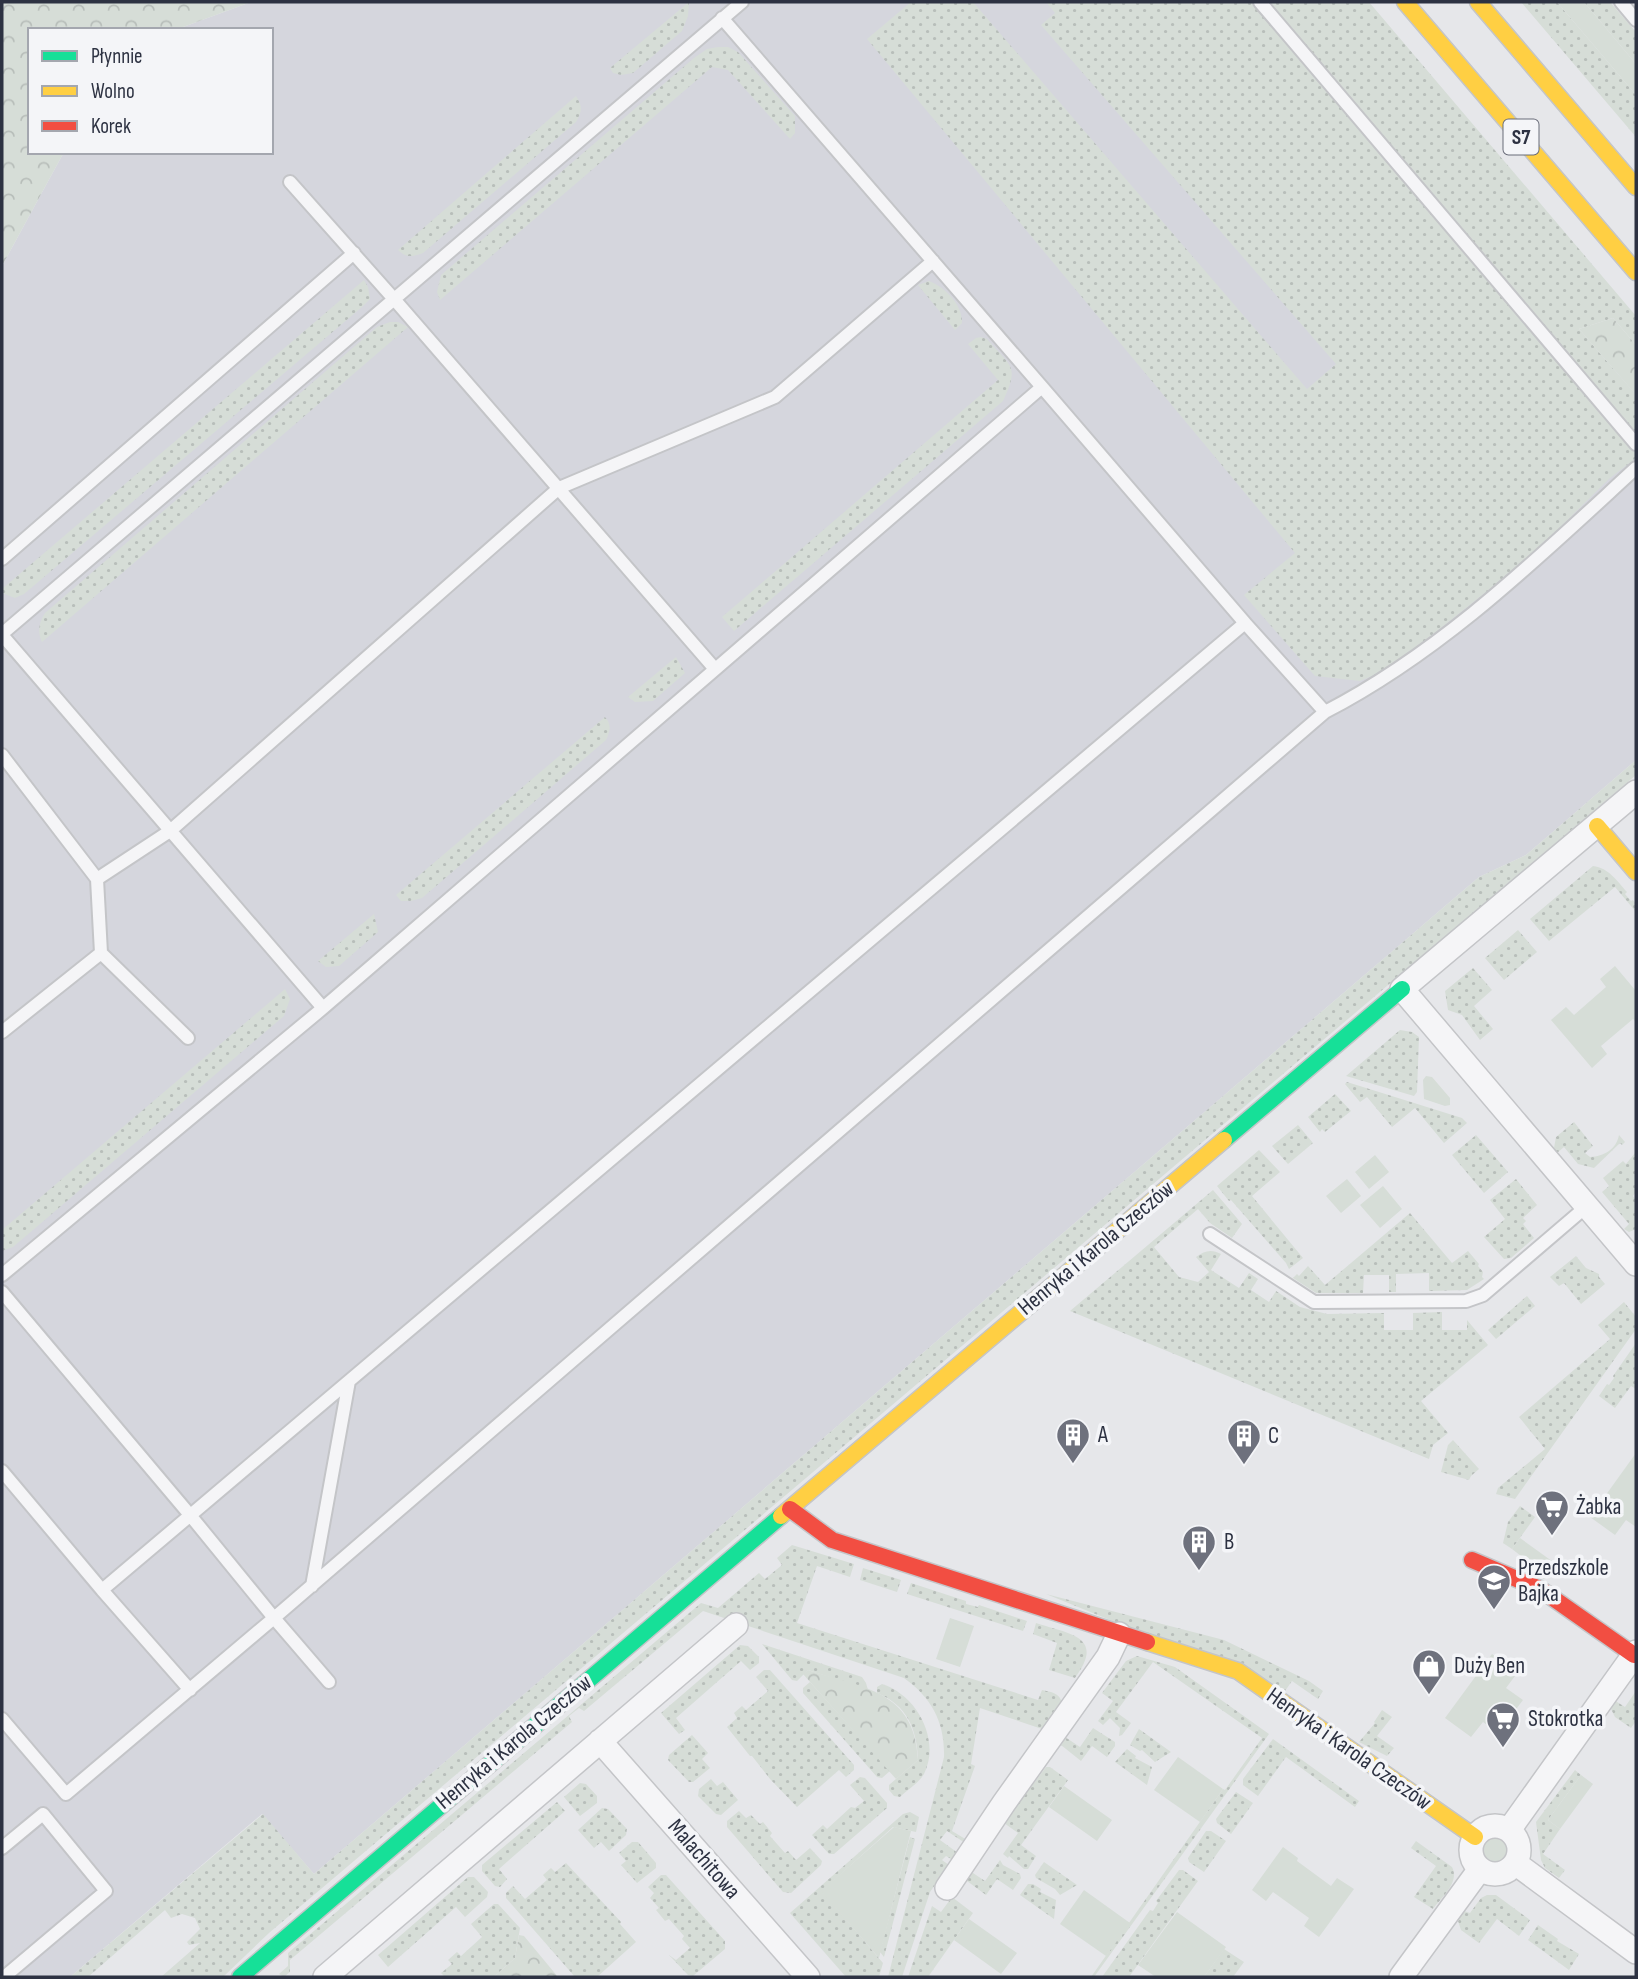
<svg xmlns="http://www.w3.org/2000/svg" width="1638" height="1979" font-family="'Sofia Sans Condensed',sans-serif">
  <style>
    .built { fill: #d5d6dd }
    .grass { fill: url(#grass-dots) }
    .forest { fill: url(#forest-crowns) }
    .garden { fill: #d6ddd7 }
    .lines { fill: none; stroke-linecap: round; stroke-linejoin: round }
    .lane-casing { stroke: #c4c5c8; stroke-width: 16 }
    .street-casing { stroke: #c4c5c8; stroke-width: 26 }
    .fast-casing { stroke: #c4c5c8; stroke-width: 19 }
    .slow-casing { stroke: #c4c5c8; stroke-width: 19 }
    .jam-casing { stroke: #c4c5c8; stroke-width: 19 }
    .lane { stroke: #f5f5f7; stroke-width: 12 }
    .street { stroke: #f5f5f7; stroke-width: 23 }
    .fast { stroke: #16e098; stroke-width: 16 }
    .slow { stroke: #ffcf43; stroke-width: 16 }
    .jam { stroke: #f24e42; stroke-width: 16 }
    .labels { text-anchor: middle; dominant-baseline: central; stroke-width: 7; stroke-linejoin: round; paint-order: stroke }
    .shield { fill: #f4f5f8; stroke: #696c79; stroke-width: 2 }
    .shield-label { font-size: 21px; font-weight: bold; fill: #2d3242 }
    .street-label { font-size: 23px; fill: #2d3242; stroke: #f4f5f8 }
    .poi-label { font-size: 23px; fill: #2d3242; stroke: #f4f5f8; text-anchor: start }
  </style>
  <defs>
    <pattern id="grass-dots" width="8" height="8" patternUnits="userSpaceOnUse" patternTransform="scale(1.75)"><rect width="8" height="8" fill="#d6ddd7"/><path d="M2 2h.1M6 6h.1" fill="none" stroke="#b8beba" stroke-width="1.8" stroke-linecap="round"/></pattern>
    <pattern id="forest-crowns" width="20" height="18" patternUnits="userSpaceOnUse" patternTransform="scale(1.75)"><rect width="20" height="18" fill="#d6ddd7"/><path d="M2 6a3 3 0 1 1 6 0M12 15a3 3 0 1 1 6 0" fill="none" stroke="#b8beba"/></pattern>
  </defs>
  <rect width="100%" height="100%" fill="#e6e7ea"/>
  <!-- built -->
  <path class="built" d="M251,2H1294L1636,395V760L1526,855L1479,877L314,1874L262,1814L70,1977H2V266L64,152H271V30H175Z"/>
  <!-- grass -->
  <path class="grass" d="M689,2L688,16L682,31L633,73L621,75L613,73L610,68Z
    M911,2H973L1307,389L1336,364L1041,25L1055,13L1046,2H1369L1636,316V345L1613,318L1579,329L1636,395V458L1610,478L1531,556L1391,668L1360,681L1315,676L1244,595L1295,553L867,39Z
    M1521,2H1557L1636,95V137Z
    M1584,2H1610L1636,32V64Z
    M718,47H728L738,52L795,116V133L790,139L728,70L712,67L440,300L437,292L441,275L694,58L707,49Z
    M576,96C583,106 582,112 576,122L423,253C412,257 406,258 398,250Z
    M364,280L368,287L370,299L362,307L24,594L15,598L2,593V589Z
    M929,281C945,287 963,305 962,323L955,330L918,285Z
    M390,322H398L408,327L42,642C37,632 39,622 45,613L377,327Z
    M981,337L987,339C1011,367 1020,365 1003,401L734,631L722,617L998,380L968,344L976,338Z
    M676,657L685,673L653,701L635,702L628,697Z
    M605,717C612,725 610,731 606,740L422,898L411,901H401L396,895Z
    M1636,760V775L269,1933L223,1977H161L200,1943L189,1945L187,1942L200,1929L195,1918L182,1914L171,1918L165,1910L88,1977H70L263,1814L314,1874L1479,877L1526,855Z
    M1593,866C1609,868 1617,881 1627,892L1625,894L1631,901L1633,900L1636,904V912L1615,887L1549,941L1530,919Z
    M374,914L378,932L339,966L326,967L318,961Z
    M1518,930L1537,952L1504,980L1485,958Z
    M1473,968L1492,990L1474,1006L1493,1029L1480,1040L1462,1015L1448,1010L1445,991Z
    M285,989L290,999L284,1016L13,1247L2,1251V1230Z
    M1400,1030L1412,1032L1419,1037L1417,1092L1414,1096L1346,1076Z
    M1347,1082L1462,1118L1467,1123L1444,1143L1415,1108L1392,1127L1367,1097L1360,1102L1345,1084Z
    M1335,1094L1351,1111L1325,1132L1322,1129L1320,1132L1308,1117Z
    M1574,1122L1593,1146L1585,1153L1590,1157C1604,1156 1616,1150 1619,1135L1625,1142L1622,1145L1620,1143L1594,1168L1578,1164L1564,1147L1557,1153L1554,1148L1556,1137Z
    M1298,1125L1313,1143L1288,1164L1272,1146Z
    M1476,1135L1508,1172L1484,1193L1452,1155Z
    M1259,1150L1280,1172L1252,1196L1303,1258L1289,1269L1286,1263L1231,1200L1229,1201L1217,1186Z
    M1635,1153L1636,1192L1633,1196L1636,1200V1229L1629,1232L1624,1229L1629,1224L1602,1192L1609,1186L1603,1178L1623,1161L1626,1164Z
    M1516,1179L1537,1205L1523,1218L1526,1221L1523,1224L1534,1238L1511,1258L1504,1259L1484,1237L1505,1219L1490,1200Z
    M1213,1190L1242,1224L1232,1238L1210,1223L1198,1209L1154,1247L1179,1277L1198,1282L1209,1272L1196,1257C1205,1250 1212,1249 1221,1254L1211,1270L1239,1288L1249,1273L1258,1279L1251,1290L1269,1302L1276,1291L1300,1307L1327,1314L1384,1313V1330H1413V1313L1442,1312V1330H1467V1320L1488,1345L1421,1401L1448,1433L1433,1445L1429,1459L1070,1311Z
    M1410,1213L1452,1263L1468,1251L1479,1264L1478,1266L1483,1272L1482,1277L1484,1279L1467,1290L1429,1291V1273L1396,1274V1292H1389V1275H1364L1363,1293H1316L1293,1278L1297,1274L1299,1276L1308,1266L1325,1285Z
    M1576,1256L1586,1268L1599,1274V1277L1605,1284L1581,1304L1564,1283L1559,1286L1550,1277Z
    M1527,1296L1535,1306L1496,1339L1488,1330Z
    M1624,1302L1636,1317V1329L1515,1499L1496,1494L1498,1488L1545,1449L1519,1417L1610,1339L1598,1325Z
    M1636,1343V1389L1631,1386L1615,1408L1599,1396L1607,1384L1609,1385L1614,1378L1613,1376Z
    M1453,1440L1479,1469L1471,1476L1469,1480L1441,1472L1448,1445Z
    M1520,1506L1535,1517L1512,1549L1503,1543L1508,1522Z
    M792,1545L854,1564L850,1577L817,1566L797,1623L1038,1700L1042,1690C1051,1692 1060,1693 1062,1703L1045,1730L980,1708L971,1764L975,1766L952,1831L967,1840L965,1843L947,1831L940,1840L958,1853L953,1860L946,1856L942,1860L949,1865L930,1892L902,1977H888L944,1757C945,1723 932,1698 904,1678L703,1611L584,1711L579,1708L569,1716L572,1722L290,1960V1972L284,1977L279,1974L288,1966V1953L701,1603L718,1608L759,1573L765,1579L782,1565L777,1558Z
    M863,1568L901,1580L897,1592L860,1580Z
    M911,1583L966,1601V1604L978,1607L979,1605L1027,1621L1023,1631L907,1594Z
    M1046,1594L1224,1640L1309,1681L1323,1691L1318,1699L1292,1681L1285,1691Z
    M1036,1623C1069,1634 1106,1636 1075,1678L1049,1670L1057,1643L1033,1634Z
    M762,1644L862,1677L866,1683L868,1690L808,1670L797,1681L792,1680Z
    M740,1645L748,1646L759,1657V1663L750,1670L741,1661L676,1718L685,1730L679,1734L661,1713Z
    M1137,1656L1175,1667L1269,1734L1094,1977H1091L1223,1789L1225,1790L1262,1738L1153,1662L1116,1712L1131,1723L1122,1735L1119,1736L1120,1728L1110,1718L1103,1725L1098,1721L1113,1701L1102,1693L1126,1661Z
    M764,1670H770L854,1765V1770L846,1777L839,1770L797,1807L770,1779L752,1756H750L727,1727L737,1718L734,1713L742,1706L746,1710L768,1691L756,1677Z
    M810,1682L890,1771L882,1778L877,1777L803,1693V1688Z
    M882,1684C917,1695 941,1740 924,1774C919,1783 907,1790 900,1797L894,1796L889,1790V1785L918,1760C917,1729 907,1705 877,1693V1687Z
    M1636,1691V1721L1631,1728L1615,1717L1611,1709L1614,1700L1625,1707Z
    M1382,1710L1392,1717L1377,1736L1394,1748L1387,1756L1359,1742L1375,1723L1374,1722Z
    M1093,1728L1115,1742V1746L1107,1757L1092,1746L1081,1761L1061,1745L1065,1737L1080,1747Z
    M1139,1729L1171,1752L1155,1762L1142,1750L1140,1751L1130,1745Z
    M692,1735L708,1753L702,1759L710,1768L693,1782H689L668,1760L669,1755Z
    M1273,1739L1359,1801L1355,1807L1286,1757L1258,1796L1243,1785V1779Z
    M1127,1749L1136,1756L1135,1758L1152,1767L1147,1785L1115,1762Z
    M1046,1767H1050L1068,1780L1021,1845L1036,1856L1028,1869H1024L1009,1856L1008,1858L1003,1854L1018,1833L1004,1823Z
    M1575,1770L1581,1775L1548,1820L1560,1829L1543,1854L1565,1870L1559,1878L1545,1868L1541,1860L1536,1822Z
    M860,1777L865,1778L887,1803V1808L834,1854H829L812,1835L823,1825L827,1829L851,1807L855,1808L864,1801L850,1785Z
    M711,1779L717,1786L723,1782L738,1800L721,1815L716,1814L698,1796L699,1789Z
    M580,1783L586,1784L597,1796V1803L580,1816L564,1797Z
    M1236,1792L1253,1803L1231,1834L1217,1823L1216,1819Z
    M557,1802L565,1811L499,1869L507,1879L500,1887L495,1886L482,1871V1865Z
    M602,1808L608,1809L627,1829L626,1835L609,1851L601,1842L594,1848L578,1830Z
    M739,1811L746,1818L751,1815L760,1824L763,1822L772,1833L770,1836L785,1853L788,1851L796,1860L810,1848L822,1861L821,1865L791,1893L783,1892L727,1827V1821Z
    M910,1812L919,1817L916,1832L893,1827L822,1891L883,1963L879,1977H846L790,1913L903,1814Z
    M1211,1831L1226,1841L1204,1872L1189,1862L1188,1858L1206,1831Z
    M910,1837L915,1839L884,1957L880,1952Z
    M1416,1841L1452,1867C1460,1882 1442,1897 1433,1909L1414,1897L1436,1866L1411,1848Z
    M632,1842H638L656,1863V1868L637,1883L621,1865L626,1861L619,1853Z
    M1000,1860L1003,1865L1020,1874L1021,1878L1013,1890L997,1879L986,1895L967,1881L970,1871L985,1881Z
    M1044,1862L1077,1885L1060,1895L1055,1889L1036,1878L1035,1875Z
    M566,1863L621,1922L620,1924L636,1942L597,1977H575L506,1898V1893L513,1886L525,1899L547,1880L543,1875L551,1868L555,1872Z
    M1179,1870H1183L1198,1881L1129,1977H1102L1150,1910L1153,1911L1158,1903L1156,1901Z
    M661,1875H666L725,1941V1949L693,1976L688,1975L669,1955L676,1960L690,1948L682,1939L684,1936L669,1919L665,1921L656,1910L659,1908L650,1898L654,1893L648,1887Z
    M468,1877H474L488,1892L487,1897L465,1917L456,1907L388,1967L378,1955Z
    M1028,1884H1033L1041,1889L1040,1892L1056,1900L1054,1919L1020,1895Z
    M1487,1895H1496L1530,1920L1519,1936L1497,1919L1479,1943L1461,1930L1458,1921L1464,1911L1470,1913L1481,1898Z
    M952,1897L973,1913L928,1977H908L932,1906L941,1912Z
    M494,1904H498L520,1928L515,1958L494,1977H445L441,1973L452,1964L448,1960L457,1952L461,1956L482,1937L471,1924Z
    M1538,1925L1558,1939L1557,1941L1579,1954L1569,1970L1528,1940Z
    M1224,1949L1244,1962L1233,1977H1204Z"/>
  <!-- forest -->
  <path class="forest" d="M2,2H251L175,30H30V152H64L2,266Z
    M1613,318L1636,345V395L1579,329Z
    M808,1670C863,1688 915,1690 918,1760L896,1779L803,1674Z
    M519,1935L524,1936L558,1977H494L515,1958Z"/>
  <!-- garden -->
  <path class="garden" d="M1557,2H1584L1636,64V95Z
    M1615,966L1636,991V1022L1633,1019L1601,1046L1607,1054L1592,1068L1551,1020L1566,1007L1574,1015L1606,987L1600,979Z
    M1426,1076L1432,1077L1450,1098V1105L1445,1106L1424,1099L1423,1080Z
    M1375,1155L1389,1172L1369,1189L1355,1172Z
    M1347,1179L1361,1196L1341,1213L1326,1196Z
    M1383,1186L1402,1209L1380,1228L1360,1205Z
    M1636,1453V1527L1626,1520L1615,1535L1590,1517Z
    M1520,1538L1556,1564L1544,1579L1520,1568L1525,1559L1512,1549Z
    M950,1618L974,1626L960,1667L936,1659Z
    M1492,1654L1518,1672L1506,1688L1523,1700L1498,1733L1483,1722L1471,1737L1445,1718Z
    M1178,1757L1223,1789L1200,1822L1154,1790Z
    M1581,1775L1593,1784L1560,1829L1548,1820Z
    M1064,1786L1112,1820L1097,1841L1049,1807Z
    M894,1827L911,1831L879,1958L821,1891Z
    M1478 1850a17 17 0 1 1 34 0a17 17 0 1 1-34 0Z
    M1283,1847L1298,1858L1297,1861L1331,1886L1337,1878L1354,1889L1319,1937L1304,1926L1309,1918L1273,1892L1266,1901L1252,1890Z
    M1084,1890L1130,1923L1106,1956L1060,1924Z
    M1177,1912L1226,1947L1204,1977H1156L1138,1965Z
    M969,1919L1017,1953L1001,1974L954,1940Z"/>
  <g class="lines">
    <!-- lane casing -->
    <g class="lane-casing">
      <path id="lane" d="M1260,2L1636,444
        M1621,2L1636,20
        M290,182L394,299L715,669
        M2,559L354,253
        M2,634L742,2
        M2,635L323,1008
        M1325,712C1443,651 1539,557 1636,468
        M2,755L97,879
        M101,953L188,1038
        M2,1032L101,953L97,879L170,831L559,488L775,397L933,261
        M1210,1234L1314,1302L1466,1301L1483,1295L1587,1206
        M2,1275L323,1008L1042,387L722,18
        M2,1292L190,1515L274,1618L1325,712L1245,623
        M2,1471L102,1590L1245,623L1042,387
        M312,1586L349,1381
        M102,1590L190,1690
        M2,1719L66,1794L274,1618L329,1682
        M2,1848L43,1814L106,1891L4,1977"/>
    </g>
    <!-- street casing -->
    <g class="street-casing">
      <path id="street" d="M1636,792L1402,989L1636,1264
        M600,1741L808,1977
        M1471 1850a24 24 0 1 1 48 0a24 24 0 1 1-48 0Z
        M1509,1830L1636,1652
        M1515,1863L1636,1952
        M947,1888L1004,1803L1108,1657L1119,1634
        M325,1977L736,1625
        M1401,1977L1480,1869"/>
    </g>
    <!-- fast casing -->
    <g class="fast-casing">
      <path id="fast" d="M1224,1140L1402,989
        M240,1977L781,1516"/>
    </g>
    <!-- slow casing -->
    <g class="slow-casing">
      <path id="slow" d="M1405,2L1636,272
        M1478,2L1636,187
        M1597,826L1636,872
        M781,1516L1224,1140
        M1147,1642L1238,1671L1475,1837"/>
    </g>
    <!-- jam casing -->
    <g class="jam-casing">
      <path id="jam" d="M790,1509L832,1540L1147,1642
        M1472,1560L1540,1589L1634,1655"/>
    </g>
    <!-- lane -->
    <use href="#lane" class="lane"/>
    <!-- street -->
    <use href="#street" class="street"/>
    <!-- fast -->
    <use href="#fast" class="fast"/>
    <!-- slow -->
    <use href="#slow" class="slow"/>
    <!-- jam -->
    <use href="#jam" class="jam"/>
  </g>
  <!-- icons -->
  <defs>
    <g id="building-pin" transform="scale(1.75)"><path d="M0 17L-7.5 6A9.5 9.5 0 1 1 7.5 6Z" fill="#6e717d" stroke="#f4f5f8"/><path d="M-4-6H4V6H1V3H-1V6H-4ZM-2.5-4.3h1.7v1.8h-1.7ZM.8-4.3h1.7v1.8H.8ZM-2.5-1h1.7V.8h-1.7ZM.8-1h1.7V.8H.8Z" fill="#fff"/></g>
    <g id="supermarket-pin" transform="scale(1.75)"><path d="M0 17L-7.5 6A9.5 9.5 0 1 1 7.5 6Z" fill="#6e717d" stroke="#f4f5f8"/><path d="M-6-5.5h2.5l.6 2H6L4.5 2H-2.5L-4.4-4H-6ZM-1.5 3.2a1.3 1.3 0 1 0 .1 0ZM3 3.2a1.3 1.3 0 1 0 .1 0Z" fill="#fff"/></g>
    <g id="school-pin" transform="scale(1.75)"><path d="M0 17L-7.5 6A9.5 9.5 0 1 1 7.5 6Z" fill="#6e717d" stroke="#f4f5f8"/><path d="M0-5L7-2L0 1L-7-2ZM-4 1L0 2.5L4 1V4Q0 6-4 4Z" fill="#fff"/></g>
    <g id="shop-pin" transform="scale(1.75)"><path d="M0 17L-7.5 6A9.5 9.5 0 1 1 7.5 6Z" fill="#6e717d" stroke="#f4f5f8"/><path d="M-5-2.5h2.3a2.7 3.5 0 0 1 5.4 0H5L5.5 6h-11ZM-1.5-2.5h3a1.5 2.3 0 0 0-3 0Z" fill="#fff"/></g>
  </defs>
  <g fill-rule="evenodd">
    <use href="#building-pin" x="1073" y="1435"/>
    <use href="#building-pin" x="1244" y="1436"/>
    <use href="#supermarket-pin" x="1552" y="1507"/>
    <use href="#building-pin" x="1199" y="1542"/>
    <use href="#school-pin" x="1494" y="1581"/>
    <use href="#shop-pin" x="1429" y="1666"/>
    <use href="#supermarket-pin" x="1503" y="1719"/>
  </g>
  <g class="labels">
    <!-- shield labels -->
    <rect class="shield" x="1503.5" y="119.5" width="35" height="35" rx="5"/>
    <g class="shield-label">
      <text x="1521" y="137">S7</text>
    </g>
    <!-- street labels -->
    <g class="street-label">
      <text transform="translate(1096 1248) rotate(-40)">Henryka i Karola Czeczów</text>
      <text transform="translate(514 1742) rotate(-40)">Henryka i Karola Czeczów</text>
      <text transform="translate(1349 1749) rotate(35)">Henryka i Karola Czeczów</text>
      <text transform="translate(704 1859) rotate(49)">Malachitowa</text>
    </g>
    <!-- poi labels -->
    <g class="poi-label">
      <text x="1098" y="1435">A</text>
      <text x="1268" y="1436">C</text>
      <text x="1576" y="1507">Żabka</text>
      <text x="1224" y="1542">B</text>
      <text x="1518" y="1568">Przedszkole<tspan x="1518" dy="26">Bajka</tspan></text>
      <text x="1454" y="1666">Duży Ben</text>
      <text x="1528" y="1719">Stokrotka</text>
    </g>
  </g>
  <!-- border -->
  <rect width="1638" height="1979" fill="none" stroke="#2d3242" stroke-width="7"/>
  <!-- legend -->
  <rect x="28" y="28" width="245" height="126" fill="#f4f5f8" stroke="#a4a7af" stroke-width="2"/>
  <rect x="42" y="51" width="35" height="10" fill="#16e098" stroke="#a4a7af" stroke-width="2"/>
  <text x="91" y="63" font-size="21" fill="#2d3242">Płynnie</text>
  <rect x="42" y="86" width="35" height="10" fill="#ffcf43" stroke="#a4a7af" stroke-width="2"/>
  <text x="91" y="98" font-size="21" fill="#2d3242">Wolno</text>
  <rect x="42" y="121" width="35" height="10" fill="#f24e42" stroke="#a4a7af" stroke-width="2"/>
  <text x="91" y="133" font-size="21" fill="#2d3242">Korek</text>
</svg>
